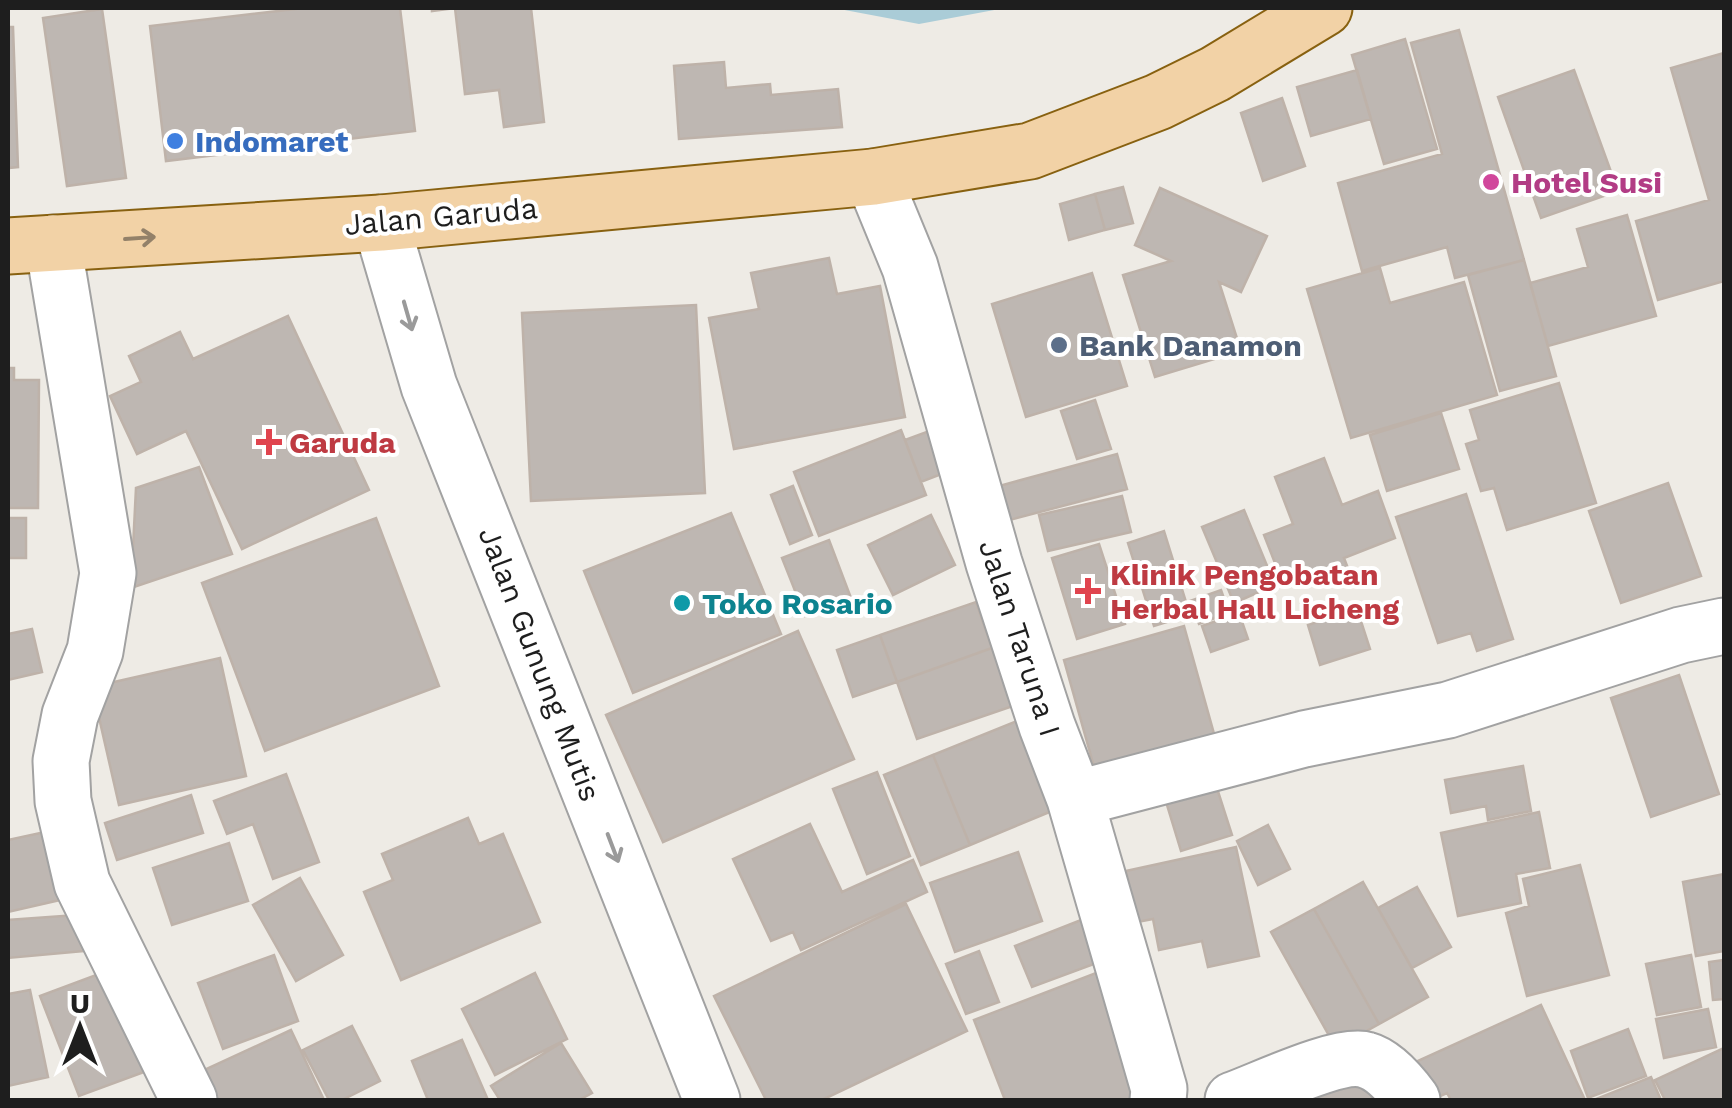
<svg xmlns="http://www.w3.org/2000/svg" width="1732" height="1108" font-family="'Work Sans',sans-serif">
  <style>
    .water { fill: #aaccd7 }
    .building { fill: #beb7b2; stroke: #beb2a9; stroke-width: 2.5 }
    .lines { fill: none; stroke-linecap: round; stroke-linejoin: round }
    .minor-casing { stroke: #a2a2a2; stroke-width: 59 }
    .major-casing { stroke: #886110; stroke-width: 59 }
    .minor { stroke: #fff; stroke-width: 55 }
    .major { stroke: #f2d2a6; stroke-width: 55 }
    .oneway { stroke: #938169 }
    .oneway2 { stroke: #9a9a9a }
    .shop-dot { fill: #3f7fe0; stroke: #fff; stroke-width: 4 }
    .hotel-dot { fill: #d1479c; stroke: #fff; stroke-width: 4 }
    .service-dot { fill: #5c6f8a; stroke: #fff; stroke-width: 4 }
    .health-dot { fill: #e0444e; stroke: #fff; stroke-width: 4 }
    .culture-dot { fill: #0f9aa8; stroke: #fff; stroke-width: 4 }
    .labels { text-anchor: middle; dominant-baseline: central; stroke-width: 8; stroke-linejoin: round; paint-order: stroke }
    .shop-label { font-size: 30px; font-weight: bold; fill: #366cbe; stroke: #fff; text-anchor: start }
    .hotel-label { font-size: 30px; font-weight: bold; fill: #b23c85; stroke: #fff; text-anchor: start }
    .street-label { font-size: 30px; fill: #1e1e1e; stroke: #fff }
    .service-label { font-size: 30px; font-weight: bold; fill: #4e5e75; stroke: #fff; text-anchor: start }
    .health-label { font-size: 30px; font-weight: bold; fill: #be3a42; stroke: #fff; text-anchor: start }
    .culture-label { font-size: 30px; font-weight: bold; fill: #0d838f; stroke: #fff; text-anchor: start }
  </style>
  <rect width="100%" height="100%" fill="#eeebe5"/>
  <!-- water -->
  <path class="water" d="M834,8H1005L919,24Z"/>
  <!-- building -->
  <path class="building" d="M304,8H400L415,131L166,161L150,26Z
    M432,8H531L544,122L504,127L499,90L465,94L455,8L432,11Z
    M102,9L126,178L67,186L43,18Z
    M8,27H13L18,167L8,168Z
    M1459,30L1524,260L1455,278L1447,247L1362,271L1338,183L1442,154L1411,43Z
    M1405,39L1437,149L1384,164L1352,55Z
    M1724,53V281L1658,300L1636,221L1709,200L1671,68Z
    M724,62L726,88L770,84L771,95L838,89L842,127L679,139L674,66Z
    M1357,70L1371,119L1311,136L1297,87Z
    M1574,70L1618,191L1541,218L1498,97Z
    M1282,98L1305,166L1263,181L1241,113Z
    M1123,187L1133,223L1105,230L1095,194Z
    M1160,188L1267,236L1241,292L1219,282L1241,351L1155,377L1123,275L1171,261L1135,245Z
    M1095,194L1105,230L1069,240L1060,204Z
    M1627,215L1656,316L1548,346L1530,283L1588,267L1577,229Z
    M829,258L837,294L880,286L905,417L734,449L709,318L759,309L751,273Z
    M1524,260L1556,376L1500,391L1468,275Z
    M1380,268L1390,303L1464,282L1497,395L1351,438L1307,289Z
    M1092,273L1127,386L1026,417L992,304Z
    M696,305L705,493L531,501L522,313Z
    M288,316L369,490L242,549L186,431L137,454L110,396L141,382L129,356L180,332L193,359Z
    M8,368H14V380H39L38,508H8Z
    M1559,383L1596,503L1507,530L1494,488L1481,491L1466,444L1479,440L1470,410Z
    M1095,400L1111,449L1077,459L1061,411Z
    M1441,413L1459,469L1387,491L1370,435Z
    M940,427L957,468L921,482L905,440Z
    M901,430L926,495L819,536L794,472Z
    M1117,454L1127,489L998,523L988,489Z
    M1324,458L1342,505L1378,491L1395,538L1344,558L1349,571L1315,584L1310,570L1282,581L1264,535L1293,524L1275,477Z
    M199,467L232,554L131,588L136,488Z
    M1668,483L1701,576L1621,603L1589,511Z
    M793,486L812,535L790,544L771,495Z
    M1466,494L1513,639L1477,651L1471,633L1438,643L1396,517Z
    M1122,496L1131,532L1048,551L1039,515Z
    M1244,510L1275,585L1234,603L1202,527Z
    M731,513L781,634L633,693L584,571Z
    M931,515L955,565L893,595L868,545Z
    M8,518H26V558H8Z
    M376,518L439,686L265,751L202,583Z
    M1164,531L1190,615L1154,626L1128,543Z
    M829,540L851,598L805,616L782,558Z
    M1099,544L1125,624L1077,639L1052,558Z
    M1221,590L1229,613L1199,624L1190,601Z
    M976,602L992,648L897,682L880,635Z
    M1357,609L1370,649L1320,665L1308,625Z
    M1239,613L1248,639L1211,652L1202,626Z
    M1184,626L1216,741L1096,774L1064,660Z
    M32,629L42,672L8,680V634Z
    M798,631L854,759L663,842L606,715Z
    M880,635L897,682L853,697L837,650Z
    M992,648L1013,706L917,739L897,682Z
    M220,658L246,776L119,805L92,687Z
    M1679,675L1719,794L1651,817L1611,698Z
    M1027,717L1064,806L970,845L933,755Z
    M933,755L970,845L921,865L884,775Z
    M1523,766L1531,811L1488,820L1486,806L1451,813L1445,780Z
    M877,772L910,856L867,874L833,789Z
    M286,774L319,862L273,879L253,824L227,834L214,801Z
    M1214,779L1232,835L1181,851L1164,795Z
    M191,795L203,833L117,860L105,823Z
    M1539,812L1550,868L1516,874L1521,903L1458,916L1441,833Z
    M468,818L479,844L503,834L540,922L401,980L364,892L393,880L382,854Z
    M810,824L842,892L913,860L927,892L801,950L793,932L771,941L733,859Z
    M1268,825L1290,869L1258,885L1237,841Z
    M45,832L60,900L8,912V840Z
    M229,843L248,901L172,925L153,868Z
    M1236,847L1259,956L1208,967L1202,941L1159,950L1153,919L1137,922L1126,871Z
    M1018,852L1042,921L955,952L930,883Z
    M1580,865L1609,975L1527,996L1506,913L1529,906L1523,879Z
    M1724,874V951L1696,956L1683,882Z
    M300,878L343,955L296,981L253,905Z
    M1363,882L1428,997L1379,1024L1314,909Z
    M1417,887L1451,947L1412,968L1378,908Z
    M906,904L967,1031L822,1100H766L714,996Z
    M1314,909L1379,1024L1336,1048L1271,932Z
    M90,914L94,950L8,958V920Z
    M1094,915L1110,958L1032,987L1015,946Z
    M979,951L999,1002L966,1014L946,964Z
    M274,955L298,1021L223,1049L198,983Z
    M1691,955L1701,1007L1657,1015L1646,964Z
    M1724,960V999L1713,1000L1709,962Z
    M1101,971L1149,1092L1128,1100H1005L974,1020Z
    M104,972L144,1072L79,1096L40,996Z
    M535,973L567,1039L495,1075L462,1009Z
    M30,990L48,1077L8,1086V994Z
    M1541,1005L1585,1100H1451L1447,1093L1431,1100L1411,1064Z
    M1708,1009L1716,1047L1664,1058L1656,1019Z
    M352,1026L380,1081L342,1100H329L303,1050Z
    M1628,1029L1646,1076L1588,1098L1571,1051Z
    M291,1030L324,1100H218L204,1070Z
    M462,1040L488,1100H428L412,1061Z
    M561,1043L592,1093L579,1100H500L491,1086Z
    M1724,1048V1100H1665L1655,1080Z
    M1351,1059L1376,1100H1306L1300,1090Z
    M1651,1077L1661,1100H1594Z"/>
  <g class="lines">
    <!-- minor casing -->
    <g class="minor-casing">
      <path id="minor" d="M873,177L910,267L994,563L1047,726L1075,799L1159,1089L1158,1100
        M381,223L429,386L712,1100
        M53,243L108,573L95,651L70,715L61,761L63,801L82,883L189,1100
        M1075,799L1304,739L1448,710L1681,635L1724,626
        M1233,1100C1261,1090 1340,1052 1366,1060C1384,1065 1401,1085 1412,1100"/>
    </g>
    <!-- major casing -->
    <g class="major-casing">
      <path id="major" d="M8,246L381,223L873,177L1030,151L1158,102L1215,74L1324,8"/>
    </g>
    <!-- minor -->
    <use href="#minor" class="minor"/>
    <!-- major -->
    <use href="#major" class="major"/>
  </g>
  <!-- one-way arrows -->
  <defs><path id="oneway-shaft" d="M-6 0H5M1.5-3L5.5 0L1.5 3" fill="none" stroke-width="1.6" stroke-linecap="round" stroke-linejoin="round" transform="scale(2.5)"/></defs>
  <use class="oneway" href="#oneway-shaft" transform="translate(140 238) rotate(-4)"/>
  <g class="oneway2">
    <use href="#oneway-shaft" transform="translate(408 316) rotate(74)"/>
    <use href="#oneway-shaft" transform="translate(613 848) rotate(69)"/>
  </g>
  <!-- markers -->
  <circle class="shop-dot" cx="175" cy="141" r="10"/>
  <circle class="hotel-dot" cx="1491" cy="182" r="10"/>
  <circle class="service-dot" cx="1059" cy="345" r="10"/>
  <g class="health-dot">
    <path d="M264 427h10v10h10v10h-10v10h-10v-10h-10v-10h10z"/>
    <path d="M1083 576h10v10h10v10h-10v10h-10v-10h-10v-10h10z"/>
  </g>
  <circle class="culture-dot" cx="682" cy="603" r="10"/>
  <g class="labels">
    <!-- shop labels -->
    <g class="shop-label">
      <text x="195" y="141">Indomaret</text>
    </g>
    <!-- hotel labels -->
    <g class="hotel-label">
      <text x="1511" y="182">Hotel Susi</text>
    </g>
    <!-- street labels -->
    <g class="street-label">
      <text transform="translate(441 216) rotate(-5)">Jalan Garuda</text>
      <text transform="translate(1020 638) rotate(72)">Jalan Taruna I</text>
      <text transform="translate(540 664) rotate(69)">Jalan Gunung Mutis</text>
    </g>
    <!-- service labels -->
    <g class="service-label">
      <text x="1079" y="345">Bank Danamon</text>
    </g>
    <!-- health labels -->
    <g class="health-label">
      <text x="289" y="442">Garuda</text>
      <text x="1110" y="574">Klinik Pengobatan<tspan x="1110" dy="34">Herbal Hall Licheng</tspan></text>
    </g>
    <!-- culture labels -->
    <g class="culture-label">
      <text x="702" y="603">Toko Rosario</text>
    </g>
  </g>
  <!-- border -->
  <rect width="1732" height="1108" fill="none" stroke="#1e1e1e" stroke-width="20"/>
  <!-- north arrow -->
  <g transform="translate(80 1028)" stroke="#ffffff" stroke-width="8" paint-order="stroke">
  <path d="M0-8L18 38L0 25L-18 38Z" fill="#1e1e1e"/>
  <text y="-15" font-size="28" font-weight="bold" text-anchor="middle" fill="#1e1e1e">U</text>
  </g>
</svg>
